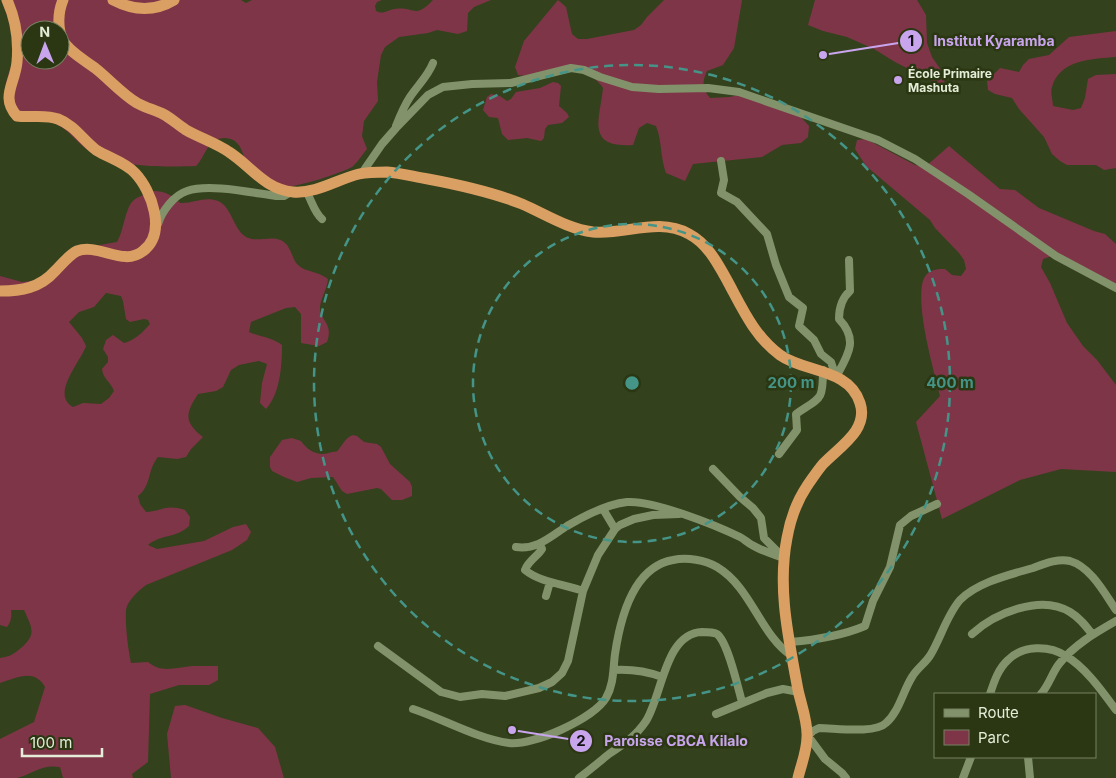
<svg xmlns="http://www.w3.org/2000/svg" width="1116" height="778" font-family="Inter,sans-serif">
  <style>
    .green { fill: #7f3548; fill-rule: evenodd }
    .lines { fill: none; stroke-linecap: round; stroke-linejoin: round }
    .minor { stroke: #82936b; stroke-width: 8 }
    .highway { stroke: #da9f62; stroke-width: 11 }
    .ring { fill: none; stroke: #449488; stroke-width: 2.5; stroke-dasharray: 9 6 }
    .poi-dot { fill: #c9a5ee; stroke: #2a3712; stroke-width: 2 }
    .labels { text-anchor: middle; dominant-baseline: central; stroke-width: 5; stroke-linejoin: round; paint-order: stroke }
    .poi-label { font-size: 12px; font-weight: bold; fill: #e4edd8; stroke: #2a3712; text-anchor: start }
    .centre { fill: #449488; stroke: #2a3712; stroke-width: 2.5 }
    .ring-label { font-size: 15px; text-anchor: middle; font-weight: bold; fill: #449488; stroke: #2a3712; stroke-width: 5; stroke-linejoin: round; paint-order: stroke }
    .leader { fill: none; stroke: #c9a5ee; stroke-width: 2 }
    .callout-dot { fill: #c9a5ee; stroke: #2a3712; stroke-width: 2 }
    .mark-label { font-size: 15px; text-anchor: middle; font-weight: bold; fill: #111 }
    .callout-label { font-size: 14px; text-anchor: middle; font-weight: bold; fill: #c9a5ee; stroke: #2a3712; stroke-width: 5; stroke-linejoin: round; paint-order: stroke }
  </style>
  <rect width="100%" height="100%" fill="#34411d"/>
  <!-- green -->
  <path class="green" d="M1,0H241L246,3L252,0H382L377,2L375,6L376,11C384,15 387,10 395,9C415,6 414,20 433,0H491L474,7L468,13L467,31L458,34L437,30L428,33L399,37L385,47L381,55L377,82L378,101L364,121L362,136L367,149C362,155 357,163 352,167C339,174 287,191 274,187C270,187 253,175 251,173C242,161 245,139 225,138C207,138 206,156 196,166C166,167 118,168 91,152C78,145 70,130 56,124C40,117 25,115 10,105C8,96 4,88 7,79C9,71 13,64 14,56C16,39 8,16 1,0ZM30,30H60V60H30Z
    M558,0L566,7L572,34L578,39H587L634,30L641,25L647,17L664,0H742L734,48L723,65L707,71C702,82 702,89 710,98L730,97L741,94L796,112L809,126L808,137L801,143L782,145L762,157L693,164L685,181L666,173C660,157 662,140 656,126L647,123L639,128L633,145C585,148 600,119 603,88C594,73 571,68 554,70C541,71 532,78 518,75L515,67L524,41Z
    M815,0H917L926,15L927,43L932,57L945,76L944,87L895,62L874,49L847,37L823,31L808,25Z
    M1116,31V57C1093,59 1060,59 1052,87C1050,92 1053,101 1053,106L1073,110L1081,108L1085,98L1088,79L1096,75L1116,74V168L1104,170L1096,165H1067L1060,161L1052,154L1044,137L1019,109L1012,98L995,94L988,90L987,81L1000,68L1019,72L1023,65L1029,59L1049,55L1069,37Z
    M553,82L558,83L561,86L559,106L567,113L569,117L562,123L548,125L545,129L544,138L541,141L527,138L508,140L502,134L498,118L489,117L483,110L487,97L491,94L500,96L507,101L511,99L516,92L540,88Z
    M866,139L915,165L925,167L949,146L1000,189L1015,190L1039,208L1094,231L1105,234L1116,244V285L1052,256L1043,259L1041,267L1050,283L1067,323L1083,346L1097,360L1116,385V472L1061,469L1020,480L942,519L916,422L940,396C935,374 910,290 927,274C932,269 939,269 945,269L952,275L961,276L966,269L964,260L959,253L935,228L930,220L866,166L855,149L857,140Z
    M153,191C165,191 172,195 180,203C193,204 204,196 218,201C232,207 233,229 246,237C255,242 267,237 277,239C291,242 290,255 297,264C305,273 317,270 328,279C327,289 321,298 320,307C319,321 334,322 327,342L319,346L301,343V314L295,307L286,308L251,322L249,332C260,337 272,337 282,345C282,366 280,394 266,409L260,403L262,383L267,364L259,361L239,365L231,370L223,387L216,391L198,394C185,414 184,422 203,437L191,449L186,457L177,459L158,457C147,470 152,485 138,496L140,504L146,512C163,511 165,504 185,510L190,517L189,526C177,538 161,534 148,545L157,549L204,541L233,527L246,524L251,532L247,540L232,550L146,585C139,590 127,601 126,610C125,626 128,648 131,663L148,662C162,674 177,667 193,666C201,666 210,666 218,666V680L209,685H179L150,694L148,762L132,774L133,778H63L60,767C41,764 33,774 17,778C12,778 5,778 0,778V739L34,722L45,687C34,668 17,678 0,683V658C9,657 14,654 21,648C37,634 32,628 24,610H11C12,616 11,622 7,627L0,625V276L22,282L44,280L88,247L117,242C124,231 125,207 134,200C139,196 147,194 153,191ZM106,293L121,296L123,301L126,319L130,322L144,319L148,320L150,324C142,333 135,340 124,343L113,335L106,340L103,349L108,357V362L102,369C103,379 111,382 114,391L109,398L101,404L83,403L73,407C50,395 81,361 86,346L82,338L69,322L79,312L94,307Z
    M353,435L357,436L364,442L377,444L381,447L390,464L410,482L412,487V496L402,500H392L381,489L377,488L347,494L342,491L333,477L311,478L297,482L284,477L272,471L270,467V457L282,440L292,438L301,441C309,452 319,457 332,452C336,451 336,453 339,449C344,443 345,438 353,435Z
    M185,705L222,718L258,728L275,747L284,778H171L167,734L175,706Z"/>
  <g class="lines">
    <!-- minor -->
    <path class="minor" d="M396,126C400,116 404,106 410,97C418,85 428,76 433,63
      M721,161L724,180L721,193L737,202L767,234L776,265L789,297L803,308L799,326L814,340L821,354L831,362L836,377
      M362,173L382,144L396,128L428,95L443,87L472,84L511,83L571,68L584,70L600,77L632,87L659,89L708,88L739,92L878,140L915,159L968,194L1056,256L1116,288
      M306,191C312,201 314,212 322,219
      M158,224C162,211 174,195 187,191C209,183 253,193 276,196H284L291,192
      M836,377C848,355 859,340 839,319C839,308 842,298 850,291L849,260
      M779,454L797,430L796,414C821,397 823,401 823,370
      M603,509L615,529
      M540,544L542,549C538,556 528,561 525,570C541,583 565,584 583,591
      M516,547C537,550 550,537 567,526C584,516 607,504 627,502C653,500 715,525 740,537C744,539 748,543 752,545C762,551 773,554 784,558L764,538L761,518L753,508L740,497L713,469
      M546,596L550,582
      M972,634C995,613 1041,594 1070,612C1080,618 1086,626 1092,634
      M790,642C815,640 841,636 865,626L873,601L890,567L900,525L911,516L937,504
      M378,646L441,692L460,697L482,694L505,696L539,688L552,682L562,673L568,661L583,591L598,555L615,529L620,525L634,519L653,515L679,514
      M614,670C632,669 646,671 662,677
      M990,694C994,682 998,669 1008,660C1023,645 1049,645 1066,656C1086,668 1102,691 1116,710
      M1041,694C1049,685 1052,673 1059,664C1074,645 1095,633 1116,621
      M413,709C443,719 478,739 509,743C533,746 593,719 606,698C614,684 613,669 615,654C620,620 633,567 673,560C687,557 705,560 717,567C752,588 760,635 792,656
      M716,714L767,693L783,689L799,692
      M1028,757L1030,778
      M579,778C590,770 599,762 609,754C624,744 636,736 646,721C662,696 665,633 702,632C706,632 713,632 717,634C728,642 738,688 742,702
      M846,778L842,773L825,759L808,736L813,731L819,728C835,728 875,734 886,723C899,712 903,691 912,677C917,668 926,663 931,654C941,637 947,615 960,600C978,582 1009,575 1033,568C1044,564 1058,558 1070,561C1091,567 1105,594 1116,610
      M963,778L971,757"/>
    <!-- highway -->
    <path class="highway" d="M63,0C58,12 57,28 63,41C70,52 84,60 95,68C109,79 122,94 137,103C146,108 155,110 163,114C171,118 178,125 186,130C200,138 216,143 229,152C251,166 264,189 293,192C316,194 338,179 359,174C368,172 378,172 387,172C401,173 415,177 428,179C460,185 492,192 522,204C545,214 568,229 593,232C626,235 658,217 689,234C708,244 718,264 728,282C742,308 755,337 780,355C805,373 849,368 860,403C869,430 839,447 823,464C817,471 812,479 807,486C797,501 790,521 787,538C777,589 789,640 798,690C801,704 808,722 807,737C807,751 801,765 798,778
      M113,0C134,11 154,12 174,0
      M0,291C21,291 40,288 55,271C61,265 69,255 77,251C99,243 123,267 143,251C167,233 152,191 135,173C125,162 109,158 96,150C83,140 74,125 58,119C45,114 30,118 17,116C0,97 15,84 17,62C19,40 16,20 7,0"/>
  </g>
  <!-- distance rings -->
  <g class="ring">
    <circle cx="632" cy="383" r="159"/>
    <circle cx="632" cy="383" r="318"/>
  </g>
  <!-- markers -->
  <circle class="poi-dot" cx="898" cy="80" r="5"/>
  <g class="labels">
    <!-- poi labels -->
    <g class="poi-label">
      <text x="908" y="73">École Primaire<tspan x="908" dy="14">Mashuta</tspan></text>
    </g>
  </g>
  <circle cx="632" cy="383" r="8" class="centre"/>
  <g class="ring-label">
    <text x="791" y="388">200 m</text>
    <text x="950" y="388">400 m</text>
  </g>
  <!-- callouts -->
  <path class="leader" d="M823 55L911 41M512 730L581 741"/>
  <g class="callout-dot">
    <circle cx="823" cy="55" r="5"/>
    <circle cx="512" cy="730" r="5"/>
    <circle cx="911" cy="41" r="12"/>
    <circle cx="581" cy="741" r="12"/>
  </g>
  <g class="mark-label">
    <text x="911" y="46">1</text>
    <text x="581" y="746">2</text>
  </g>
  <g class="callout-label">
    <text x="994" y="46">Institut Kyaramba</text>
    <text x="676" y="746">Paroisse CBCA Kilalo</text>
  </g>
  <!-- legend -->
  <rect x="934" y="693" width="162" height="65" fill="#2a3712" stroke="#748061"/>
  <rect x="944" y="709" width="25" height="8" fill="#82936b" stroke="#748061"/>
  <text x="978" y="718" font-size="15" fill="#e4edd8">Route</text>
  <rect x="944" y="730" width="25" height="15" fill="#7f3548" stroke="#748061"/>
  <text x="978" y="743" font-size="15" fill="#e4edd8">Parc</text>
  <!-- north arrow -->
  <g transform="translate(45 45) rotate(359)"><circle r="24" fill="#2a3712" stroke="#748061"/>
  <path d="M0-4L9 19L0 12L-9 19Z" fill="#c9a5ee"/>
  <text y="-8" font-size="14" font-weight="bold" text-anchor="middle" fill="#e4edd8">N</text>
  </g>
  <!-- scale -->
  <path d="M22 748v8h80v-8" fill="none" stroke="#e4edd8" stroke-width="2.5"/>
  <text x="30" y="748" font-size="15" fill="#e4edd8" stroke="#2a3712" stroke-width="4" paint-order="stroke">100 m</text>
</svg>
